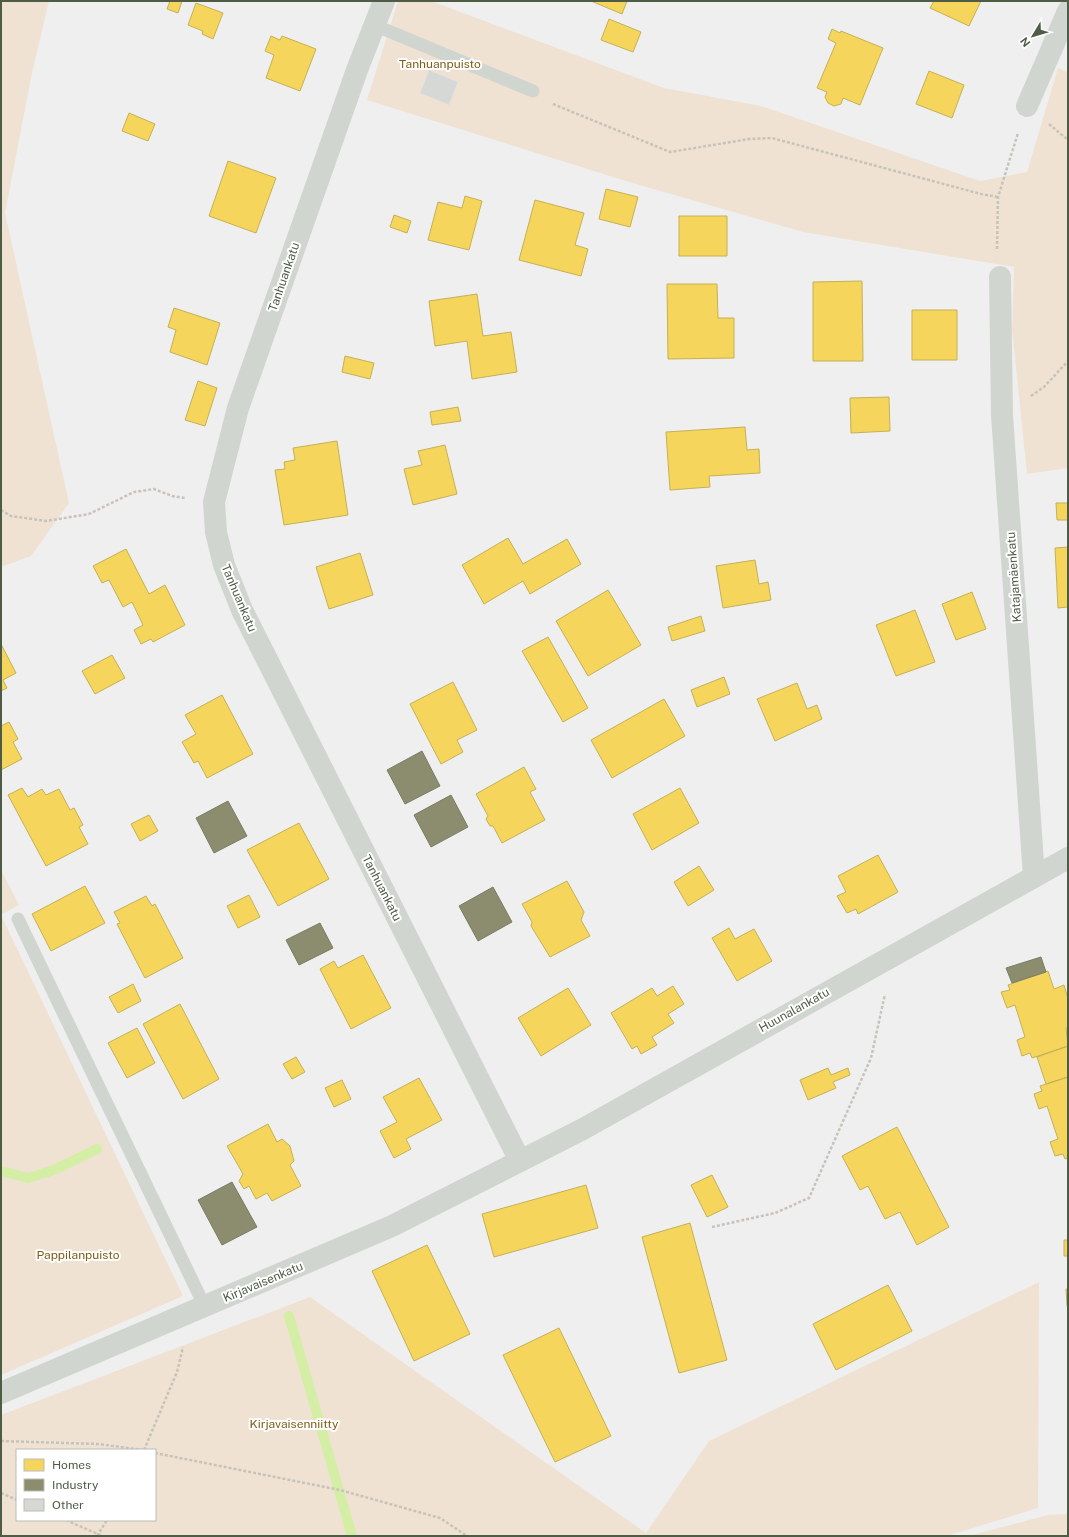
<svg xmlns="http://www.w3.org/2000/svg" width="1069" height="1537" font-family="'Public Sans',sans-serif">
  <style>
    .green { fill: #f0e2d3; fill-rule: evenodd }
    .homes { fill: #f6d55c; stroke: #c4b155 }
    .industry { fill: #8c8c6e; stroke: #797e62 }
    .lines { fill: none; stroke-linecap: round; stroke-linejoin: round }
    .stream { stroke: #d4eea6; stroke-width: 10 }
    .building { fill: #d5d8d5; stroke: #e1e2e1 }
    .path { stroke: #c6c4ba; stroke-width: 2.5; stroke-dasharray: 3 2; stroke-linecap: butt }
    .service { stroke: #d1d5d0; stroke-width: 13 }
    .minor { stroke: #d1d5d0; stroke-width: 22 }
    .labels { text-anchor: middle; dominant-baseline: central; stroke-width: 4; stroke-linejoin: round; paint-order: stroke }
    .park-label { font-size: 12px; fill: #805b14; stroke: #fff }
    .street-label { font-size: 12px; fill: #4e5c46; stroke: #fff }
  </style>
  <rect width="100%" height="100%" fill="#efeff0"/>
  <!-- green -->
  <path class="green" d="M1,1H49L32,73L5,213L69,503L31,556L1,567Z
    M398,1H431L664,88L761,106L980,181L1027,172L1058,68L1068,72V468L1027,474L1012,329L1014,267L803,232L629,182L367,100Z
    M1,870L19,905L1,915L183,1296L1,1375Z
    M1039,1282L1038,1508L947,1536H1V1415L310,1297L646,1533L709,1441ZM17,1450H155V1520H17Z
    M1068,1514V1536H968L1048,1515Z"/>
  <!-- homes -->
  <path class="homes" d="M170,1H182L178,13L167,9Z
    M591,1H627L622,14Z
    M934,1H981L969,26L930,8Z
    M196,3L223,13L213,39L202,34L203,31L188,25Z
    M609,19L641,32L633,52L601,40Z
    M832,29L840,33L841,31L883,48L860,105L843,98L841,104L834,106L828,103L825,97L827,92L817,88L836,43L828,39Z
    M271,36L280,40L282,36L316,49L300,91L266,78L274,55L265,51Z
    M929,71L964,85L952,118L916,104Z
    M129,113L155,124L148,141L122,131Z
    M228,161L276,178L256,233L209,216Z
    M606,189L638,197L630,227L599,219Z
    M465,196L482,201L469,250L428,240L438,202L462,208Z
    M535,200L584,213L575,245L588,249L581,276L519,260Z
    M394,215L411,221L407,233L390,227Z
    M679,216H727V256H679Z
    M862,281L863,361H813V282Z
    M667,284H717L718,318H734V358L668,359Z
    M477,294L483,336L511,332L517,372L472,379L467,341L435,346L429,301Z
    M174,308L220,323L207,365L170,352L176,330L168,327Z
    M912,310H957V360H912Z
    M345,356L374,363L370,379L342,372Z
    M198,381L217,388L205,426L185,420Z
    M889,397L890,431L851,433L850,398Z
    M458,407L461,421L432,425L430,412Z
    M745,427L747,450L759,449L760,473L709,476L710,487L670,490L666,432Z
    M337,441L348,515L284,525L275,470L285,469L284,462L295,460L293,448Z
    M445,445L457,494L413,505L404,469L422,465L418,451Z
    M1056,503H1068V520H1057Z
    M508,538L523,564L567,539L581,564L530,594L523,581L484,604L462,565Z
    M1068,547V607L1058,608L1055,548Z
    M126,549L149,594L165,585L185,625L153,642L151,639L141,644L134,630L143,625L132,602L123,607L109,580L102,583L93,566Z
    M360,553L373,595L329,609L316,567Z
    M755,560L759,584L768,582L771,600L723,608L716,566Z
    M608,590L641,645L588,676L556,621Z
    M972,592L986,629L956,640L942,604Z
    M915,610L935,662L896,676L876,625Z
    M701,616L705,631L672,641L668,627Z
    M548,637L588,708L563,722L522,651Z
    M1,644L16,673L3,680L7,688L1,691Z
    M112,655L125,678L95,694L82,671Z
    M724,677L730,694L697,707L691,690Z
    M453,682L477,730L457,740L463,752L441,764L410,704Z
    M797,683L807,709L817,705L822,719L775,741L757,699Z
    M222,695L253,754L207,778L198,761L194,763L182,742L196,734L185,715Z
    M664,699L685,736L612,778L591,740Z
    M9,722L18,739L13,742L22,759L1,770V726Z
    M524,767L536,789L530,792L545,820L502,843L493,826H490L486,819L488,816L476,794Z
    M22,788L28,797L42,789L46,795L59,789L70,810L74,808L83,825L79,827L88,844L46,866L8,795Z
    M680,788L699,823L652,850L633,814Z
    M149,815L158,831L140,841L131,824Z
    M299,823L329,879L278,906L247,850Z
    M878,855L898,892L858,914L856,909L847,913L837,896L846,892L838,876Z
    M699,866L714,890L688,906L674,882Z
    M567,881L584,912L581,920L590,936L550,957L531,926L532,922L522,904Z
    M85,886L105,923L51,951L32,914Z
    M249,895L260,917L238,928L227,906Z
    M146,896L152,906L155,904L183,958L145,978L117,924L120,923L114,912Z
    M729,928L735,939L754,929L772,961L737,981L712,938Z
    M363,955L391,1008L351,1029L320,969L334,961L338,968Z
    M1048,971L1054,989L1064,985L1068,999V1027L1066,1028L1068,1046L1032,1058L1030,1053L1022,1056L1017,1040L1025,1037L1015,1005L1007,1008L1001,992L1010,990L1008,985Z
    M133,984L141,1001L118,1013L109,997Z
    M673,986L684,1004L668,1014L674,1023L652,1037L657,1045L641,1054L637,1046L632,1049L611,1013L652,988L657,996Z
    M568,988L591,1025L541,1056L518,1018Z
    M180,1004L219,1079L183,1099L143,1024Z
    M137,1028L155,1063L127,1078L108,1043Z
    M1068,1046V1077L1046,1084L1037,1057Z
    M296,1057L305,1072L292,1079L283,1064Z
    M828,1068L831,1075L848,1068L850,1075L833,1082L836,1088L808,1100L800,1080Z
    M1068,1077V1158L1065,1159L1063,1154L1055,1156L1050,1142L1058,1139L1047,1106L1039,1109L1034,1094L1042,1091L1040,1086Z
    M419,1078L442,1120L406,1139L411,1149L394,1158L380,1131L397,1122L383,1097Z
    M342,1080L351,1099L334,1107L325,1088Z
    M268,1124L277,1142L282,1139L290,1146L294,1161L290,1165L301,1186L272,1201L267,1193L256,1199L249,1186L244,1189L239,1181L243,1174L227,1146Z
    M897,1127L949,1227L917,1245L900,1212L885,1219L868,1186L860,1190L842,1156Z
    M712,1175L728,1207L707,1217L691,1185Z
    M586,1185L598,1228L494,1257L482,1214Z
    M690,1223L727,1360L679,1373L642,1237Z
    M1064,1240H1068V1256H1064Z
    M427,1245L470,1334L414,1361L372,1271Z
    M888,1285L912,1331L836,1370L813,1324Z
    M1066,1289H1068V1306H1067Z
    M559,1328L611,1436L555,1462L503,1355Z"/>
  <!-- industry -->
  <path class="industry" d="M422,751L440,786L405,804L387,770Z
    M451,795L468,827L431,847L414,815Z
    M228,801L247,836L214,853L196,818Z
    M493,887L512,922L478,941L459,906Z
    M320,923L333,948L299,965L286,940Z
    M1041,957L1046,972L1012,983L1006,968Z
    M232,1182L257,1227L222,1245L198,1200Z"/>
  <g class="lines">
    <!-- stream -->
    <path class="stream" d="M1,1171L28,1178L54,1170L97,1149
      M289,1316L352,1536"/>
  </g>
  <!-- building -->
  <path class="building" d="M429,70L458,82L449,105L420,93Z"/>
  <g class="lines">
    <!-- path -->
    <path class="path" d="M553,104L670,152L749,139L772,138L981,194L998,197
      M1049,124L1068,140
      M997,249L998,197L1018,133
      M1031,396L1044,387L1068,361
      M1,510L11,516L46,521L89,514L134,492L154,489L172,496L185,498
      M712,1227L775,1213L809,1198L871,1058L885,994
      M1,1441L99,1444L142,1450
      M144,1450L177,1372L183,1347
      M155,1453L340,1490L440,1518L467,1536
      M1,1493L17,1500
      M66,1520L102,1536
      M97,1536L107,1520"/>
    <!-- service -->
    <path class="service" d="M374,25L533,91
      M18,919L205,1307"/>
    <!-- minor -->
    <path class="minor" d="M384,1L357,70L238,408L214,502L216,532L224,565L242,610L520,1161
      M1027,106L1068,11
      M1000,277L1002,415L1034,877
      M1,1393L392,1226L583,1129L1068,858"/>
  </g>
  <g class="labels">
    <!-- park labels -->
    <g class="park-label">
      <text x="440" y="64">Tanhuanpuisto</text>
      <text x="78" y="1255">Pappilanpuisto</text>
      <text x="294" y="1424">Kirjavaisenniitty</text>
    </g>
    <!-- street labels -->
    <g class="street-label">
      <text transform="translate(284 277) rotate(-71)">Tanhuankatu</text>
      <text transform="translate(1014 577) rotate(-94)">Katajamäenkatu</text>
      <text transform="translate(239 598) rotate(67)">Tanhuankatu</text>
      <text transform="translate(382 888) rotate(63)">Tanhuankatu</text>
      <text transform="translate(794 1010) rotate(-29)">Huunalankatu</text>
      <text transform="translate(263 1282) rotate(-23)">Kirjavaisenkatu</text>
    </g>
  </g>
  <!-- border -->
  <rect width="1069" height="1537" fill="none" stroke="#4e5c46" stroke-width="4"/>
  <!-- legend -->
  <rect x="16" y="1449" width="140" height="72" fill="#ffffff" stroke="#b8beb5"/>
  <rect x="24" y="1459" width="20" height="12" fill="#f6d55c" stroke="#b8beb5"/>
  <text x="52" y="1469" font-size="12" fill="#4e5c46">Homes</text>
  <rect x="24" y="1479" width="20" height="12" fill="#8c8c6e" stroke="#b8beb5"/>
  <text x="52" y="1489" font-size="12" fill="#4e5c46">Industry</text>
  <rect x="24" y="1499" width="20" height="12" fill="#d5d8d5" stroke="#b8beb5"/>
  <text x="52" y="1509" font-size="12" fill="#4e5c46">Other</text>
  <!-- north arrow -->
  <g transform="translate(1033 36) rotate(232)" stroke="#ffffff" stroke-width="3" paint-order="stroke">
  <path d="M0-3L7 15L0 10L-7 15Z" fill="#4e5c46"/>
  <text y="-6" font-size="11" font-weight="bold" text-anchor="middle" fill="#4e5c46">N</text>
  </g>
</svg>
